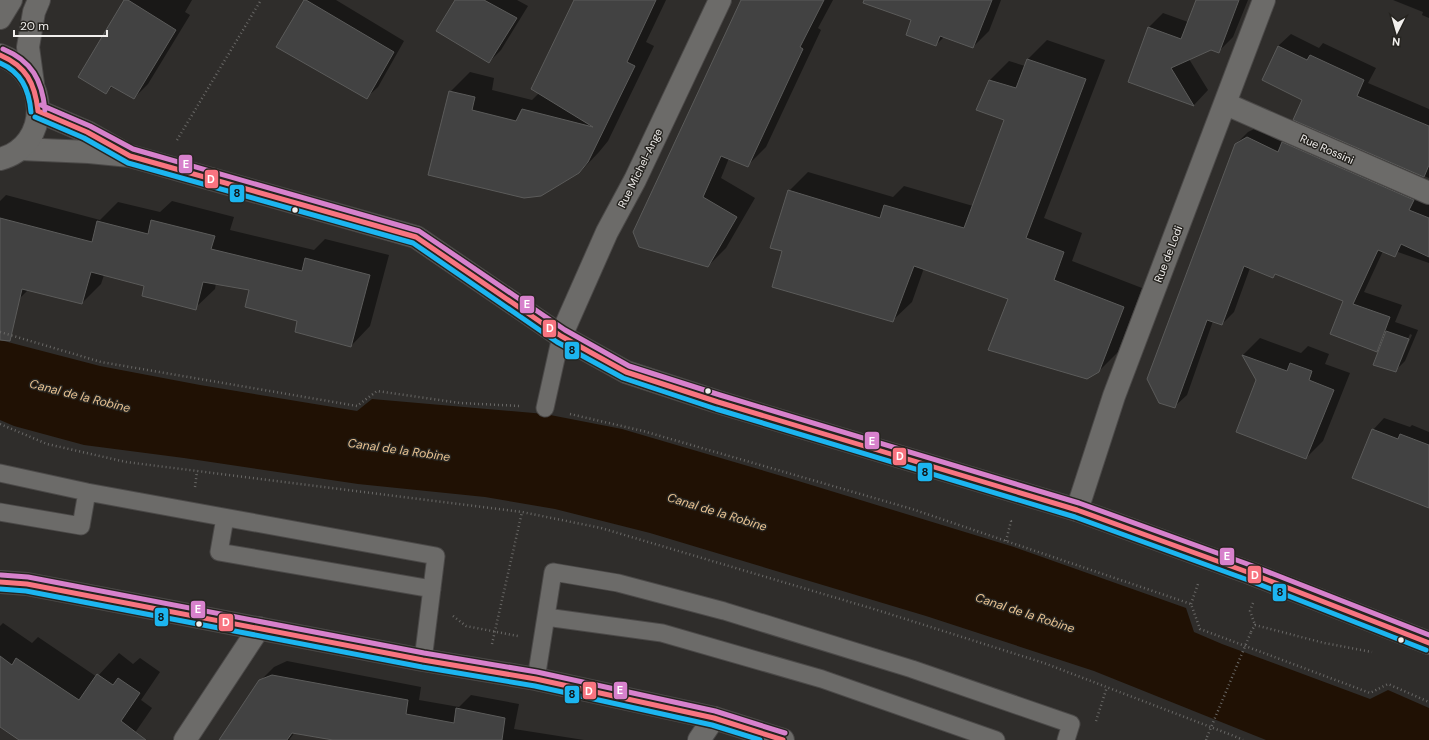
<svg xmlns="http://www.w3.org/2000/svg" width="1429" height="740" font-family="'DM Sans',sans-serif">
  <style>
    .water { fill: #201104 }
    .shadow { fill: #0007; fill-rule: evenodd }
    .building { fill: #424242; stroke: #5b5b5a }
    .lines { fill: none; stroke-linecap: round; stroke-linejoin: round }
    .service-casing { stroke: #4b4948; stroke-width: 19 }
    .minor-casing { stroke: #4b4948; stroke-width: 24 }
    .tertiary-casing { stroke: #4b4948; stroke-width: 24 }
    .secondary-casing { stroke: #4b4948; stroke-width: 24 }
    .path { stroke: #696866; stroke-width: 2.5; stroke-dasharray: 1 3; stroke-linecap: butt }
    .service { stroke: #6c6b69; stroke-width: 17 }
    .minor { stroke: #6c6b69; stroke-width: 22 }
    .tertiary { stroke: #6c6b69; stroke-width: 22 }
    .secondary { stroke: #6c6b69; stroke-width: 22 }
    .path-bridge { stroke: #696866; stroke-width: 2.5; stroke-dasharray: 1 3; stroke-linecap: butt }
    .bus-1-casing { stroke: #262420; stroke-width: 8 }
    .bus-2-casing { stroke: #262420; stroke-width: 8 }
    .bus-3-casing { stroke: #262420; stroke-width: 8 }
    .bus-1 { stroke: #f87480; stroke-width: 5 }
    .bus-2 { stroke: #1cb5f0; stroke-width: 5 }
    .bus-3 { stroke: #d781cc; stroke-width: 5 }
    .bus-dot { fill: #f1efed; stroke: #262420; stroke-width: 1.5 }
    .labels { text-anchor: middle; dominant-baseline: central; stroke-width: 3; stroke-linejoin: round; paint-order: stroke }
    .street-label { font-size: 11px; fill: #f1efed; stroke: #262420 }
    .water-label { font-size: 12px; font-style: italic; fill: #e8c291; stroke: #262420 }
    .line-badge { stroke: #262420; stroke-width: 1.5 }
    .badge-label { font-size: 11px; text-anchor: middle; font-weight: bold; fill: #fff }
    .pale-badge-label { font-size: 11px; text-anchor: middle; font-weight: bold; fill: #111 }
  </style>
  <rect width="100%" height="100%" fill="#2f2d2b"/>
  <!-- water -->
  <path class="water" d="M0,340L100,366L200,385L357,411L372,399L545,414L622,429L795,480L1014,547L1186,608L1194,632L1222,644L1370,699L1388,690L1429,708V740H1266L1094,671L926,616L650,533L555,509L485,497L358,484L184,458L84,445L14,426L0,420Z"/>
  <!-- shadow -->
  <path class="shadow" d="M125,0H192L185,12L190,15L148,84L134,98L113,86L106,93Z
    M305,0H336L404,41L378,87L366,98Z
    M456,0H517L528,6L501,50L489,62Z
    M586,0H666L646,42L654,46L608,141L599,152L579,173L541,195L450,92L470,72L494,78L492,90L532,100L539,93Z
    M743,0H833L818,28L821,30L766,147L747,166L729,158L721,178L755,198L726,248L708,266L640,246Z
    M911,0H1001L989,31L973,47L944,37L936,45L912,20Z
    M1197,0H1248L1233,37L1218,52L1211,49L1189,59L1208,90L1194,105L1129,82L1149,27L1163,13L1188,22Z
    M1393,0H1429V18L1422,15L1423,12Z
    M1291,34L1319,48L1323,43L1376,68L1368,83L1429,109V178L1294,119L1304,100L1278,46Z
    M1047,40L1105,60L1044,218L1082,233L1072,261L1142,288L1118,352L1099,371L1009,298L924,268L912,302L892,321L783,250L789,191L808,172L893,197L904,186L973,206L1005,119L990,80L1009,61L1025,66L1028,59Z
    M1260,126L1429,189V263L1398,252L1395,255L1383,251L1364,292L1402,305L1395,322L1418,330L1405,361L1395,371L1381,346L1377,351L1344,300L1276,274L1273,277L1250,268L1234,312L1222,324L1213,321L1187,395L1174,407L1236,144L1248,132ZM1410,334L1412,335L1401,361H1399Z
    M6,195L100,220L118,202L160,212L172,201L234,217L230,230L314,250L325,239L389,255L370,326L351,346L298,320L250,290L216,283L215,289L195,308L145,286L104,275L101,284L82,303L28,290L19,299L0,294V201Z
    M1260,338L1301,353L1308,346L1329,354L1325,364L1350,373L1323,441L1306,458L1257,380L1243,355Z
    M1384,418L1410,427L1412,425L1429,432V507L1373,430Z
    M3,623L32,643L38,637L97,677L119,653L133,664L140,658L160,672L141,700L152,708L130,740H22L0,725V626Z
    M287,661L421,687L419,700L459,707L471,695L519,704L514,729L584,740H339L295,732L289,740H220L260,681L274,667Z"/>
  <!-- building -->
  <path class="building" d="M124,0H128L176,30L134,99L111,86L106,94L78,77Z
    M304,0H306L394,52L367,99L276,47Z
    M455,0H484L517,18L489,63L436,31Z
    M574,0H656L627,62L635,66L588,162L579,173L541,196L524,198L428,175L449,91L475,97L472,110L516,121L522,109L593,127L531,89Z
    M741,0H824L800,47L803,49L748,167L721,156L703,197L737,217L708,267L639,247L633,232Z
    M864,0H992L973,48L940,36L936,46L906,35L911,20L863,3Z
    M1196,0H1239L1219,53L1211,50L1171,68L1194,106L1128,82L1148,27L1181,39Z
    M1278,46L1307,60L1310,55L1364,80L1357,96L1429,126V165L1424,177L1293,120L1302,100L1262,80Z
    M1027,59L1086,79L1026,238L1064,252L1054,280L1124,307L1099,372L1087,379L988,350L1008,299L914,266L893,322L772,287L782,251L770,248L788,190L880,218L884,205L964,228L1004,120L976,110L989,80L1016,88Z
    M1247,137L1278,152L1282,142L1414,200L1409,210L1429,218V257L1401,244L1395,257L1378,250L1353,304L1390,317L1377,352L1330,334L1343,301L1275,274L1273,278L1244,266L1222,325L1207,320L1175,408L1159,403L1147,379L1235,144Z
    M0,218L92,242L97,221L148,234L151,220L215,236L211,249L302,271L305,258L370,275L351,347L295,332L297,321L245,307L249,290L203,282L196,310L142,296L144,286L91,272L82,304L22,289L10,341L0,340Z
    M1386,331L1409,339L1396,372L1373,365Z
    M1242,355L1287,371L1290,363L1312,371L1309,380L1334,390L1306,459L1236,432L1256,380Z
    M1372,429L1398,439L1400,434L1429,445V508L1352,478Z
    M0,656L12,665L16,658L79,700L97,674L113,685L118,678L140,693L121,721L146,740H19L0,727Z
    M272,675L408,700L406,714L454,723L456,708L505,718L502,740H333L292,733L287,740H219L259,680Z"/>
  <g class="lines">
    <!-- service casing -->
    <g class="service-casing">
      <path id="service" d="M545,408L561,336
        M0,473L87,492L436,556L423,660
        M0,512L81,526L87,492
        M225,518L219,552L432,589
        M546,617L662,633L822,679L996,740
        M536,679L553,572L618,583L724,611L912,669L1071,724L1066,740"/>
    </g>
    <!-- minor casing -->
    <g class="minor-casing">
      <path id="minor" d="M1226,104L1429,193
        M561,336L607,232L635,180L720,0
        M1077,510L1114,396L1264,0
        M185,740L259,628
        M699,740L714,718"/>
    </g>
    <!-- tertiary casing -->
    <g class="tertiary-casing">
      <path id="tertiary" d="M38,111L87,132L122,152
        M20,149L89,152L130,156L416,237L561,336L626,372L718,402L1077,510L1250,573L1429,643"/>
    </g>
    <!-- secondary casing -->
    <g class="secondary-casing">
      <path id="secondary" d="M0,18L11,0
        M0,55C50,73 51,146 0,159
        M33,84L28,47L34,12L39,0
        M0,582L27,584L423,660L536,679L714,718L783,740"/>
    </g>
    <!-- path -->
    <path class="path" d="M177,140L261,0
      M0,332L101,362L357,406L377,391L460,403L520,406
      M570,414L643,431L912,509L1191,604L1200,629L1370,693L1388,684L1429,702
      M0,424L47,444L126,462L522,512L601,528L877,610L1044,663L1234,736L1243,740
      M195,487L197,471
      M1006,541L1011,521L1009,520
      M1253,603L1250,611L1255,625
      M1191,604L1198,584
      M453,616L466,626L518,636
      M1251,632L1255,625L1324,643L1372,652
      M492,644L522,512
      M1096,721L1107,687
      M1206,740L1207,737"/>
    <!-- service -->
    <use href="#service" class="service"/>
    <!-- minor -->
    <use href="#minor" class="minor"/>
    <!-- tertiary -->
    <use href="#tertiary" class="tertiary"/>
    <!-- secondary -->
    <use href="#secondary" class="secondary"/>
    <!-- path-bridge -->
    <path class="path-bridge" d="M1207,737L1251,632"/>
    <!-- bus-1 casing -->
    <g class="bus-1-casing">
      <path id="bus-1" d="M0,55C26,66 35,83 38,111
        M38,111L87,132L130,156L416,237L561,336L626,372L718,402L1077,510L1250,573L1429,643
        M0,582L27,584L423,660L536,679L714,718L783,740"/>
    </g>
    <!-- bus-2 casing -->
    <g class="bus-2-casing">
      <path id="bus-2" d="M0,63C21,72 29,89 31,112
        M35,117L84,138L128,163L413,243L557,342L623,378L716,409L1075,517L1248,580L1426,650
        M0,589L26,591L422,667L535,686L712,725L760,740"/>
    </g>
    <!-- bus-3 casing -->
    <g class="bus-3-casing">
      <path id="bus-3" d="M3,49C32,61 42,80 45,110
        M41,105L90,126L133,149L419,231L565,330L629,366L720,395L1079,503L1253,566L1429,635
        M1,575L28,577L424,653L537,672L715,711L785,733"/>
    </g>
    <!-- bus-1 -->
    <use href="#bus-1" class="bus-1"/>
    <!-- bus-2 -->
    <use href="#bus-2" class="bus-2"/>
    <!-- bus-3 -->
    <use href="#bus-3" class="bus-3"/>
  </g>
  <!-- markers -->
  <g class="bus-dot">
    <circle cx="295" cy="210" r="3.5"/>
    <circle cx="708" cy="391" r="3.5"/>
    <circle cx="199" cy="624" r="3.5"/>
    <circle cx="1401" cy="640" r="3.5"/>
  </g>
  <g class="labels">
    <!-- street labels -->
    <g class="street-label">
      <text transform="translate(1327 149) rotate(24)">Rue Rossini</text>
      <text transform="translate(640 168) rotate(-64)">Rue Michel-Ange</text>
      <text transform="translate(1168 254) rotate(-69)">Rue de Lodi</text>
    </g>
    <!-- water labels -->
    <g class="water-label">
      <text transform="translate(80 396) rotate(14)">Canal de la Robine</text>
      <text transform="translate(399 450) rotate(8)">Canal de la Robine</text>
      <text transform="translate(717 512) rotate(17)">Canal de la Robine</text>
      <text transform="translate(1025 613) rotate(18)">Canal de la Robine</text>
    </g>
  </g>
  <g class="line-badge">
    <rect x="178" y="154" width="15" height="20" rx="4" fill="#d781cc"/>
    <rect x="204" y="169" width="15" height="20" rx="4" fill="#f87480"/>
    <rect x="229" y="184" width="16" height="19" rx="4" fill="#1cb5f0"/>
    <rect x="519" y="295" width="16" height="19" rx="4" fill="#d781cc"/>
    <rect x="542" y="319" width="15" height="19" rx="4" fill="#f87480"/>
    <rect x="564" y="341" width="16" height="19" rx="4" fill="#1cb5f0"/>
    <rect x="864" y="431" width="16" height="19" rx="4" fill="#d781cc"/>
    <rect x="892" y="447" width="15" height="19" rx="4" fill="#f87480"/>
    <rect x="917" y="462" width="16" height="20" rx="4" fill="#1cb5f0"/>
    <rect x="1219" y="547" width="16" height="19" rx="4" fill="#d781cc"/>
    <rect x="1247" y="565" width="15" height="19" rx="4" fill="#f87480"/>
    <rect x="1272" y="583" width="15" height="19" rx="4" fill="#1cb5f0"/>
    <rect x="190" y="600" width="16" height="19" rx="4" fill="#d781cc"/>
    <rect x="154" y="607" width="15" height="20" rx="4" fill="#1cb5f0"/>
    <rect x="218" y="613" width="16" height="19" rx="4" fill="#f87480"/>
    <rect x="613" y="681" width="15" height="19" rx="4" fill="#d781cc"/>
    <rect x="582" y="681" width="15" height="19" rx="4" fill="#f87480"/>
    <rect x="564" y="685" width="16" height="19" rx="4" fill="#1cb5f0"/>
  </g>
  <g class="badge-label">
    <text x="186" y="168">E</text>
    <text x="211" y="183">D</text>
    <text x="527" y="308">E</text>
    <text x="550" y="332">D</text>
    <text x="872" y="445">E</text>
    <text x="900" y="460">D</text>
    <text x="1227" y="560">E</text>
    <text x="1255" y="579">D</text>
    <text x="198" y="613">E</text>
    <text x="226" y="626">D</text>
    <text x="620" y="694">E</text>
    <text x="589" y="695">D</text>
  </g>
  <g class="pale-badge-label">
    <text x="237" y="197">8</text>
    <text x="572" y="354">8</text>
    <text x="925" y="476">8</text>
    <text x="1280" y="596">8</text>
    <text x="161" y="621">8</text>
    <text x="572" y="698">8</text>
  </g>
  <!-- north arrow -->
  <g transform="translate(1397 32) rotate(185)" stroke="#262420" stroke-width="3" paint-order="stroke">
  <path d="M0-3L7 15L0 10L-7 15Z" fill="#f1efed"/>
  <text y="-6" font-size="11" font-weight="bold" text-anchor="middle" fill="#f1efed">N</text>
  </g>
  <!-- scale -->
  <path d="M14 30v6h93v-6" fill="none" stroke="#f1efed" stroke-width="2"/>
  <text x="20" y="30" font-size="12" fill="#f1efed" stroke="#262420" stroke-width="3" paint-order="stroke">20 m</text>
</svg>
